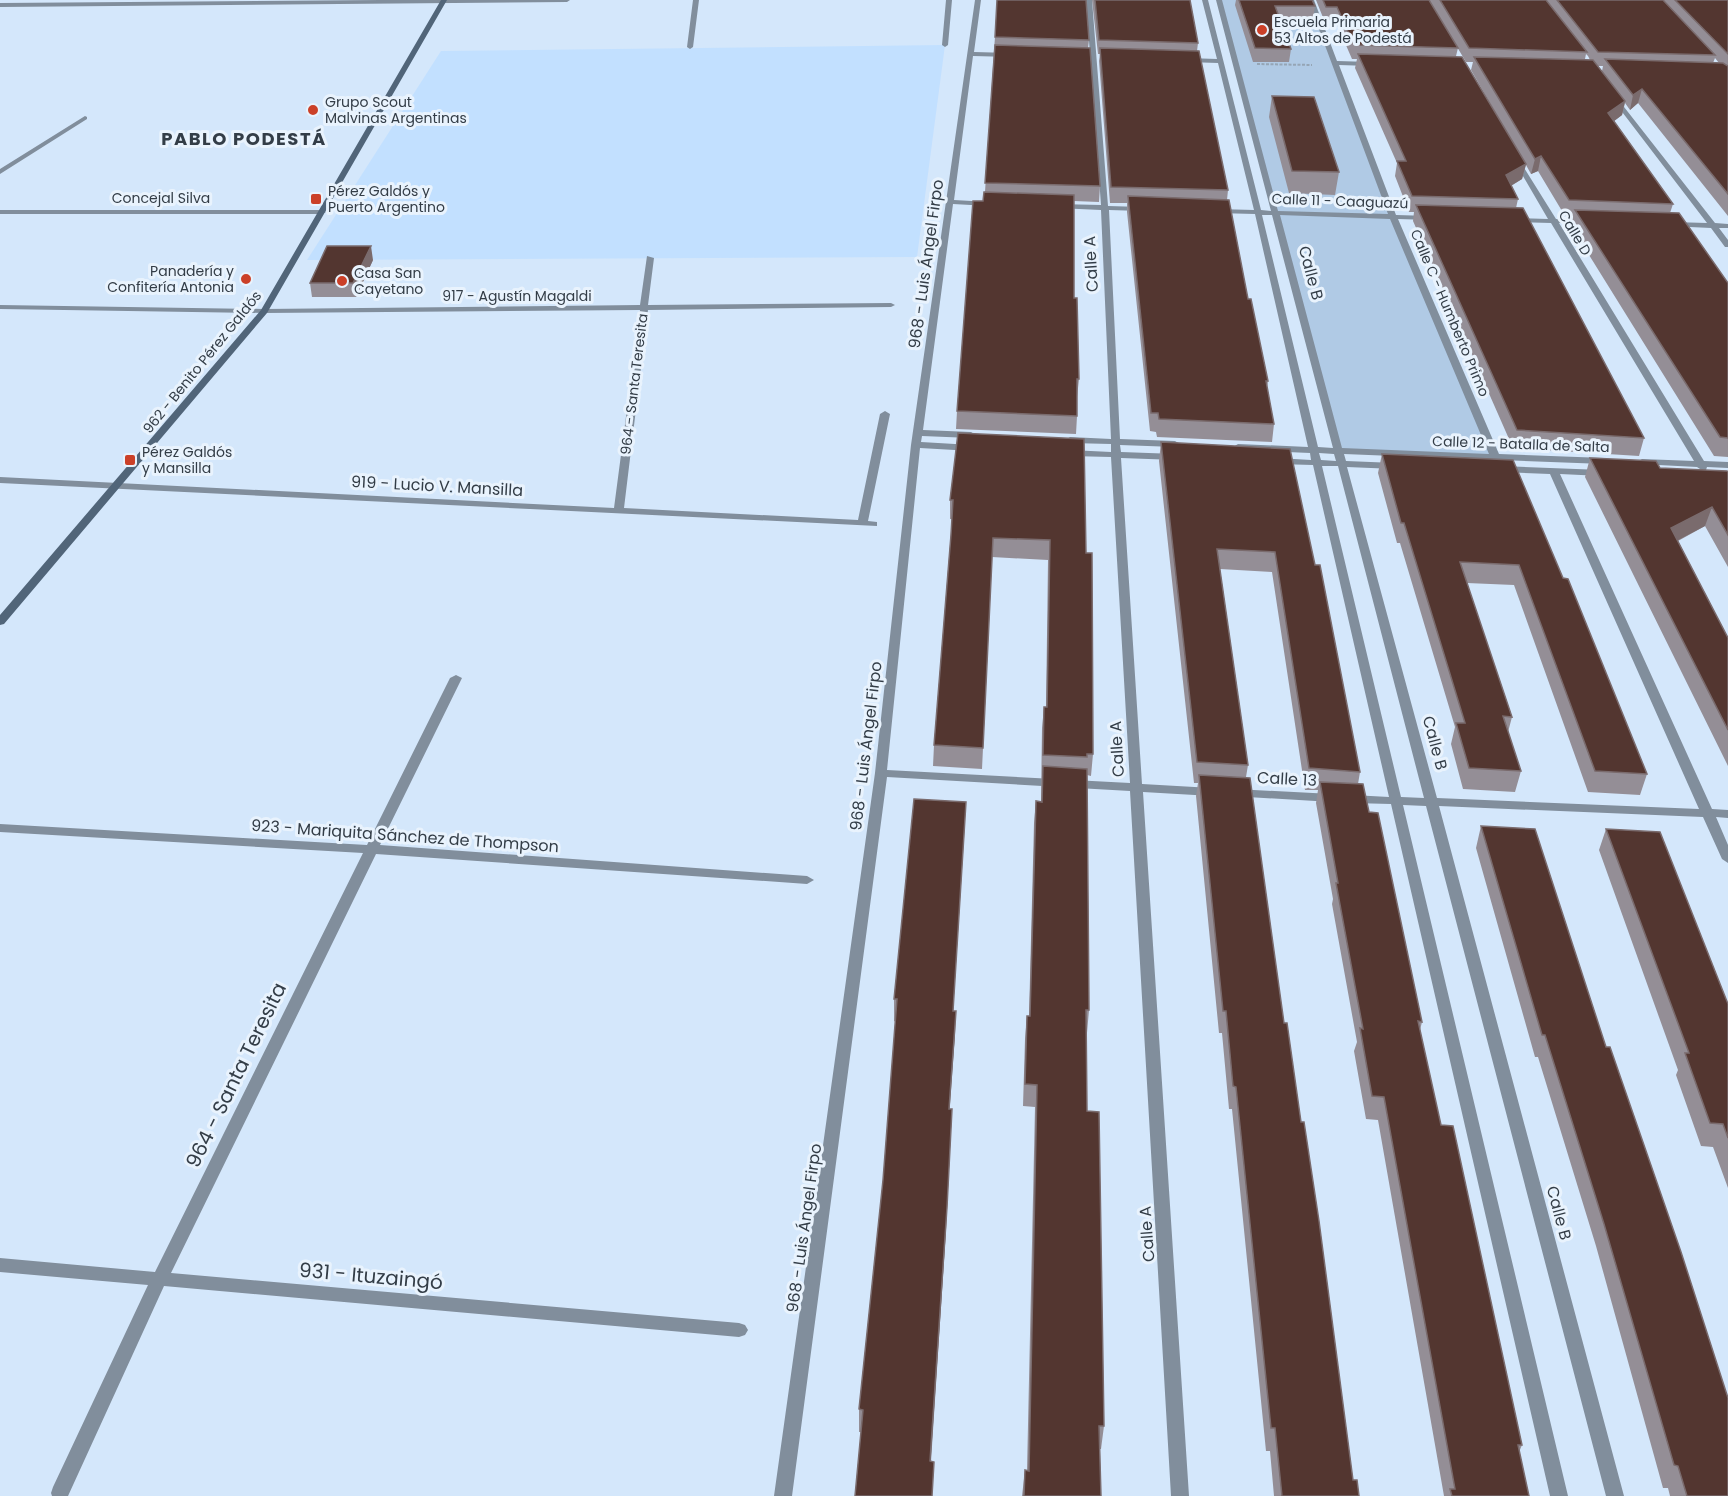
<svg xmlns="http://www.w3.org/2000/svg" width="1728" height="1496" font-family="Poppins,sans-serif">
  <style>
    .built { fill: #c2e0ff }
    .green { fill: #b0cae5 }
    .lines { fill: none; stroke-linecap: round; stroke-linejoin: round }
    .path { stroke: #95a5b5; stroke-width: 2; stroke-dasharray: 3 1.5; stroke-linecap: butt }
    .street { fill: #818e9c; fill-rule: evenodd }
    .secondary { fill: #516579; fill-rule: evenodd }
    .wall { fill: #948e96; fill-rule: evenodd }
    .shaded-wall { fill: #7a6b6d }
    .building { fill: #533630; stroke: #7a6b6d; stroke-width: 1.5 }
    .poi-dot { fill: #cb4028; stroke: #e9f3fd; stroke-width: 2 }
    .labels { text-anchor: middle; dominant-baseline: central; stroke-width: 6; stroke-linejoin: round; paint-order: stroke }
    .far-poi-label { font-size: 14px; fill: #333d47; stroke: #e9f3fd; text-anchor: start }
    .far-street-label { font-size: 14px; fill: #333d47; stroke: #e9f3fd }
    .street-label { font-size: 16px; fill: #333d47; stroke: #e9f3fd }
    .far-district-label { font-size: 18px; font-weight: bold; letter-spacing: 1.5px; fill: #333d47; stroke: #e9f3fd }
    .near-street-label { font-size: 20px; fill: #333d47; stroke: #e9f3fd }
  </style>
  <rect width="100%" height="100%" fill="#d4e7fb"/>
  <!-- built -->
  <path class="built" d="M945,45L917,257L307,260L441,51Z"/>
  <!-- green -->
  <path class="green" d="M1219,0H1311L1393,217L1496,457L1339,451Z"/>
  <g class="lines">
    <!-- path -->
    <path class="path" d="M1257,64L1312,65"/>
    <!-- street -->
    <path class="street" d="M380,0H570L567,2L0,7V3Z
      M693,0H699L693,47L690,49L687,47Z
      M946,0H952L948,45L945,47L942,45Z
      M975,0H981L974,52L1011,53L1014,55L1011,57L973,56L954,200L989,202L993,204L989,206L953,204L923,430L971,432L976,435L971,438L922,436L921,442L972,445L977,448L972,451L920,448L887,770L1130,783L1111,457L1070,456L1065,453L1070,450L1111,452V444L1070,443L1065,440L1070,437L1111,439L1101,210L1057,208L1053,206L1057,204L1101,205L1086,0H1092L1108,206L1142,207L1146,209L1142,211L1109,210L1120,439L1175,441L1180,444L1175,447L1120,445L1121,452L1176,454L1181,457L1176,460L1121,458L1142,784L1212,788L1218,792L1212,796L1143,792L1189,1496H1171L1130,791L887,777L792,1496H774L875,773L911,445Z
      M1202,0H1208L1261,210L1271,211L1216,0H1222L1278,211L1388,214L1308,0H1314L1337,61L1370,62L1373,64L1370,66L1339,65L1396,215L1430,216L1434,218L1430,220L1398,219L1499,454L1604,458L1609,461L1604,464L1501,460L1503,463L1498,466L1495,465L1492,460L1344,454L1346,461L1395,463L1400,466L1395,469L1347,467L1437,798L1699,809L1550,474L1502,472L1497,469L1502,466L1602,470L1607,473L1602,476L1560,474L1712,809L1728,810V818L1716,817L1728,845V863L1722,859L1703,817L1439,806L1624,1496H1606L1426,806L1403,805L1568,1496H1550L1391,804L1352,803L1346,799L1352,795L1389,797L1313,465L1277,464L1272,461L1277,458L1311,460L1310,453L1238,450L1233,447L1238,444L1308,447L1255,214L1216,213L1212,211L1216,209L1254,210L1218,63L1187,62L1184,60L1187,58L1217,59ZM1262,215H1272L1333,448L1318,447ZM1280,215L1390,219L1489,454L1342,448ZM1319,453L1334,454L1336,461L1321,460ZM1322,466H1338L1424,798L1401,797Z
      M1613,98H1617L1715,223L1728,224V228H1719L1728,240V247H1725L1711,228L1669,226V222H1672L1707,223L1613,100Z
      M85,116L87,117V119L0,174V169Z
      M1514,158H1518L1556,219L1592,220L1593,222L1589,224L1559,223L1704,461L1728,462V468L1707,467L1706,470L1703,471L1697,467L1639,464L1637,462L1642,459L1694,461L1551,223L1513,222L1509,220L1513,218L1548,219L1513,159Z
      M0,210H322L326,212L322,214H0Z
      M647,256L654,258L648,305L891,303L895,305L891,307L648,310L624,508L858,520L880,414L885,411L890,414L868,521L877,522V526L0,483V477L614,508L640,310L264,313L0,309V305L264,309L640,305Z
      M456,675L462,678L380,845L807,876L814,880L807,884L376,854L171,1273L739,1323L745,1325L748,1330L745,1335L739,1337L164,1286L68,1496H52L51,1493L53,1487L148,1285L0,1272V1258L155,1272L363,853L0,832V824L367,845L450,678Z
      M1235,789L1332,794L1338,798L1332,802L1231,796L1229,793Z"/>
    <!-- secondary -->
    <path class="secondary" d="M441,0H447L267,313L4,624L0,625V615L261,310Z"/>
  </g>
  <!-- wall -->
  <path class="wall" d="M1092,0H1190L1198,43L1197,51L1228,190L1227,200L1248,299L1268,381L1267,387L1274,424L1272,442L1157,437L1156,432L1150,431L1127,212V203H1110L1099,61L1100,54H1098Z
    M1236,0H1312L1315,6L1313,20L1280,19L1291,49L1289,62H1253L1235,5Z
    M1316,0H1429L1458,48L1456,56L1510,138L1471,70L1473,62H1466L1429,0H1728V216L1638,103L1630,110L1625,103L1622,115L1614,121L1673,204L1670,213L1728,283V457L1714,456L1571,226L1573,216H1565L1538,171L1531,174L1526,165L1522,179L1511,186L1518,199L1516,208L1644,438L1639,456L1513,448L1413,221L1414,212H1409L1395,176L1397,163L1355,68L1357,59H1352L1335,20H1324ZM1586,54L1588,56L1590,60L1585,59ZM1715,58L1719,63H1713ZM1598,66H1603L1602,71Z
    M995,37L1089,40L1088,48L1100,186L1099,202L1074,201V298L1079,379L1077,397V416L1076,434L956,429L957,411L985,192L994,50Z
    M1272,96L1339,172L1335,195L1289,193L1269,117Z
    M373,260L356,297H312L310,283Z
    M958,433L1086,553L1093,754L1091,776L1087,775L1089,1010L1087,1033V1111L1104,1426L1101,1449H1100L1101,1496H1022L1025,1470H1027L1035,1107L1023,1106L1025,1039L1027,1016H1029L1034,823L1036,801H1041L1042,728L1044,707H1046L1048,560L992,557L982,769L933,766L934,745L952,519H950V500Z
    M1161,442L1315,565L1360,772L1358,784L1369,812L1422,1022L1420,1030L1441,1125L1522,1445L1519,1452L1529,1496H1444L1378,1120L1366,1119L1354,1051L1357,1042L1332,904L1333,899L1316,803L1318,790H1305L1272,572L1220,569L1248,765L1246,777L1284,1023L1301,1122L1353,1480L1359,1496H1274L1270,1451H1266L1232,1109H1229L1222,1033H1219L1196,796L1198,783H1194L1159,461Z
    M1382,454L1563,578L1647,774L1640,795L1588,792L1514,585L1467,583L1512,717L1508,732L1521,771L1515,792L1463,789L1451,744L1455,727L1400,543H1397L1378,473Z
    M1590,458L1660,468L1728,472V567L1705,526L1678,541L1728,638V766L1585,477Z
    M965,823L953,1011L955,1034L949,1109L946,1230L931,1462L932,1496L861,1432H859V1409L883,1180L896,1022L894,1021V999Z
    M1481,826L1728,1496H1670L1668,1488H1663L1596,1246L1538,1057H1535L1476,848Z
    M1606,829L1728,1004V1188L1713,1147L1701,1146L1676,1075L1678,1070L1599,850Z"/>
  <!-- shaded-wall -->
  <path class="shaded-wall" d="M1642,89L1638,103L1630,110L1633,95Z
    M1625,101L1622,115L1605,128L1608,113Z
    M1541,156L1538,171L1531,174L1535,159Z
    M1526,164L1522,179L1502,191L1506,175Z
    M371,246L373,260L356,297L353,283Z
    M1712,507L1705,526L1665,547L1671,528Z
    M956,1011L955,1034L948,1132L949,1109Z
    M952,1109L946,1230L929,1484L930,1461Z"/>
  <!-- building -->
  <path class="building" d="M997,0H1086L1089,40L995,37Z
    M1095,0H1190L1198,43L1099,40Z
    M1239,0H1312L1315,6H1275L1291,49L1255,48Z
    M1323,0H1429L1458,48L1354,45L1337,7H1326Z
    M1440,0H1546L1587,52L1469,48Z
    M1557,0H1663L1715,55L1598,52Z
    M1675,0H1728V54Z
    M995,45L1090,48L1100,186L985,183Z
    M1100,48L1199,51L1228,190L1111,187Z
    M1358,54L1462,57L1526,164L1506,175L1518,199L1412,196L1397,161H1406Z
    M1474,57L1593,60L1625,101L1608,113L1673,204L1569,200L1541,156L1535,159Z
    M1605,59L1723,63L1728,66V194L1642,89L1633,95Z
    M1272,96L1314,97L1339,172L1292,171Z
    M984,192L1074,195V298H1077L1079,379H1077V416L957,411L973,201H983Z
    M1128,196L1229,200L1248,299H1251L1268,381H1266L1274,424L1159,419L1158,413H1151Z
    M1416,205L1523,208L1644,438L1517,430Z
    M1575,210L1679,213L1728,283V438L1720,437Z
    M327,246H371L353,283H310Z
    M958,433L1084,439L1086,553H1092L1093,754H1087V757L1043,755L1044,707H1047L1050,540L993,538L983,748L934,745L951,535L953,500H950Z
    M1161,442L1290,449L1315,565H1320L1360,772L1309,768L1275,552L1217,549L1248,765L1197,762Z
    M1382,454L1513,460L1563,578L1568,579L1647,774L1595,771L1519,565L1460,562L1512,717L1503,716L1521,771L1469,768L1456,723H1465L1404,523H1401Z
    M1590,458L1656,461L1660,468L1727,471L1728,472V535L1712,507L1671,528L1728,638V730Z
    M1043,766L1087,769L1089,1010H1086L1087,1111L1099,1112L1104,1426H1099L1101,1496H1024L1025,1470L1029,1471L1037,1085L1025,1084L1027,1016H1030L1036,801L1042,802Z
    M1199,775L1250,778L1284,1023H1287L1301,1122H1304L1319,1221L1353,1480H1357L1359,1496H1282L1275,1428H1271L1236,1087L1233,1086L1226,1011H1223Z
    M1320,782L1363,784L1369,812L1378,813L1422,1022L1418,1021L1441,1125L1453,1126L1522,1445H1518L1529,1496H1452L1450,1489H1455L1408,1230L1384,1097L1372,1096L1360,1028L1363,1029L1336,883H1338Z
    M914,799L966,802L953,1011H956L949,1109H952L947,1207L930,1461L934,1462L932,1496H855L863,1410L859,1409L883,1180L897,999H894Z
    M1481,826L1535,829L1606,1047H1610L1681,1252L1728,1398V1496H1687L1678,1466L1674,1465L1604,1224L1545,1035H1542Z
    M1606,829L1660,832L1728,1004V1138L1723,1124L1710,1123L1685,1053H1689Z"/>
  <!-- markers -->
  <g class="poi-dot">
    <circle cx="1262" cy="30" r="6"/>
    <circle cx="313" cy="110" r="6"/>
    <rect x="310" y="193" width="12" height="12" rx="3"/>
    <circle cx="246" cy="279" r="6"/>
    <circle cx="342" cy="281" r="6"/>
    <rect x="124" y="454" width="12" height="12" rx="3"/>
  </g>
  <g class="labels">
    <!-- far-poi labels -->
    <g class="far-poi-label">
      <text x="1274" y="22">Escuela Primaria<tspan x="1274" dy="16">53 Altos de Podestá</tspan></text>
      <text x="325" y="102">Grupo Scout<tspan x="325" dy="16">Malvinas Argentinas</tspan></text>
      <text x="328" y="191">Pérez Galdós y<tspan x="328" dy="16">Puerto Argentino</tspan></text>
      <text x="234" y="271" text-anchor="end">Panadería y<tspan x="234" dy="16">Confitería Antonia</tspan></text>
      <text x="354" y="273">Casa San<tspan x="354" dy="16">Cayetano</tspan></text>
      <text x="142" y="452">Pérez Galdós<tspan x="142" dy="16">y Mansilla</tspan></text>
    </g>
    <!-- far-street labels -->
    <g class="far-street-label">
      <text x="161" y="198">Concejal Silva</text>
      <text transform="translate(1340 201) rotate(2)">Calle 11 - Caaguazú</text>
      <text transform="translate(1575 233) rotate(59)">Calle D</text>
      <text x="517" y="296">917 - Agustín Magaldi</text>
      <text transform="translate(1450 313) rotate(67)">Calle C - Humberto Primo</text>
      <text transform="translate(202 362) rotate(-51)">962 - Benito Pérez Galdós</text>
      <text transform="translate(634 384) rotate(-83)">964 - Santa Teresita</text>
      <text transform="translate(1521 444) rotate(2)">Calle 12 - Batalla de Salta</text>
    </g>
    <!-- street labels -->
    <g class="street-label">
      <text transform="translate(926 264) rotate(-82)">968 - Luis Ángel Firpo</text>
      <text transform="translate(1091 264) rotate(-93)">Calle A</text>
      <text transform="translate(1311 273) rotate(75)">Calle B</text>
      <text transform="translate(437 486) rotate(3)">919 - Lucio V. Mansilla</text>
      <text transform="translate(1435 743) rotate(75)">Calle B</text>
      <text transform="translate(866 746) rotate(-83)">968 - Luis Ángel Firpo</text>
      <text transform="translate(1117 749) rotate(-93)">Calle A</text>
      <text transform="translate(1287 779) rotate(3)">Calle 13</text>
      <text transform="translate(405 836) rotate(4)">923 - Mariquita Sánchez de Thompson</text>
      <text transform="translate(1559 1213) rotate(75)">Calle B</text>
      <text transform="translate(804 1228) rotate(-82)">968 - Luis Ángel Firpo</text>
      <text transform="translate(1147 1234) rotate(-94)">Calle A</text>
    </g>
    <!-- far-district labels -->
    <g class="far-district-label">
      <text x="244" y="138">PABLO PODESTÁ</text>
    </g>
    <!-- near-street labels -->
    <g class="near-street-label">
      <text transform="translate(236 1075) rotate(-64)">964 - Santa Teresita</text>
      <text transform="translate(371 1276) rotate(5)">931 - Ituzaingó</text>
    </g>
  </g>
</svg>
